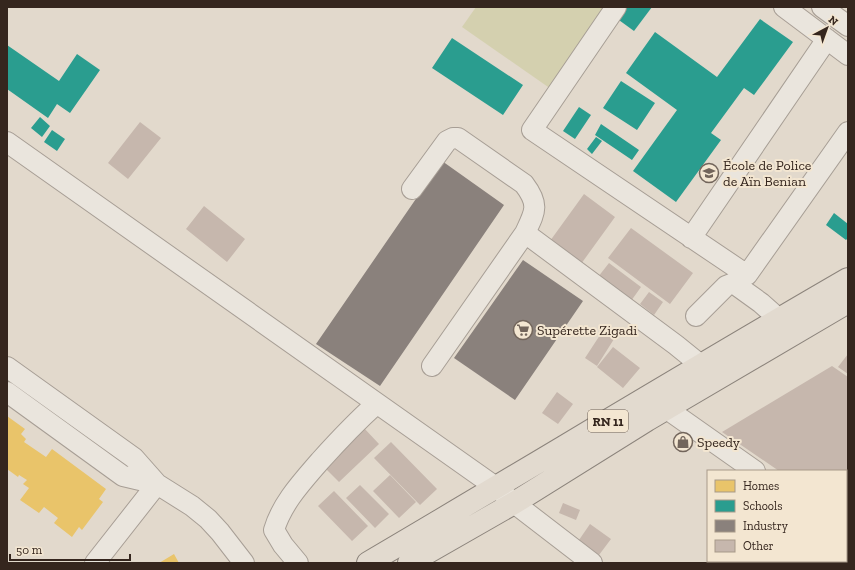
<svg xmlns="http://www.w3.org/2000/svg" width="855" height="570" font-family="'Zilla Slab',serif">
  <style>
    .green { fill: #d4d0af }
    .homes { fill: #e9c46a }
    .schools { fill: #2a9d8f }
    .industry { fill: #8a817c }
    .building { fill: #c6b7ad }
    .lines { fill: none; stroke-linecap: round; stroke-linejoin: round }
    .minor-casing { stroke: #a79e95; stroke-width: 22 }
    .major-casing { stroke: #8c847c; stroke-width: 24 }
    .minor { stroke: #eae5dd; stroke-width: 20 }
    .major { stroke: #e2dacf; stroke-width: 22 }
    .labels { text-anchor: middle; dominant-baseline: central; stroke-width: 4; stroke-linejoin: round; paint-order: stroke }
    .shield { fill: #f3e6d1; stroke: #6e6054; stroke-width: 1 }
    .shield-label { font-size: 13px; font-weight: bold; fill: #35261e }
    .poi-label { font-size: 14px; fill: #35261e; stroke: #f3e6d1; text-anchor: start }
  </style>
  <rect width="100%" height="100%" fill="#e2d9cc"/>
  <!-- green -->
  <path class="green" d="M476,7H608L551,89L462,27Z"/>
  <!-- homes -->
  <path class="homes" d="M7,416L25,429L21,434L26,439L24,442L46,457L52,449L106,489L99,499L103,502L82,530L79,527L72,537L54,523L58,518L44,507L39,513L20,500L29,488L23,484L27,480L19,475L18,477L7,469Z
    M174,554L179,563H159Z
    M790,561H831L829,563H789Z"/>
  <!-- schools -->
  <path class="schools" d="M617,7H652L634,31L612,15Z
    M760,19L793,42L754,95L744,88L711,133L721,140L676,202L633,171L677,110L626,73L655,32L717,77Z
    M452,38L523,85L503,115L432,68Z
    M7,45L59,81L77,54L100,70L70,113L57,104L48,118L7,89Z
    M621,81L655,103L637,130L603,108Z
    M579,107L591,115L575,139L563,131Z
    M40,117L50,126L42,137L31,128Z
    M601,124L639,150L632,160L595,135Z
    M52,130L65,139L57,151L44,142Z
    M596,137L602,141L592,154L587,149Z
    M834,213L848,224V238L846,240L826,225Z"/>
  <!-- industry -->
  <path class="industry" d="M442,161L504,205L380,386L316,344Z
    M523,260L583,301L515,400L454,358Z"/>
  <!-- building -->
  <path class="building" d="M140,122L161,138L128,179L108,163Z
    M584,194L615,217L581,264L550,241Z
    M204,206L245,239L227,262L186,229Z
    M631,228L693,273L670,304L608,258Z
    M609,263L641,287L631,301L598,277Z
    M649,292L663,302L654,315L640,304Z
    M602,332L614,339L597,366L585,358Z
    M613,347L640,368L623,388L597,367Z
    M848,354V374L838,367Z
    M832,366L848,377V477L846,478V471H779L722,432Z
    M557,392L573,404L558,424L542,413Z
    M363,427L379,444L339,482L323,466Z
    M391,442L437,489L420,505L374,458Z
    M390,475L416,502L399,518L373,491Z
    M360,485L389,514L375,528L346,498Z
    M334,491L368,526L352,541L318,506Z
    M563,503L580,510L576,520L559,513Z
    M590,524L611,539L599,555L579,540Z"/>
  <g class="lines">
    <!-- minor casing -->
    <g class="minor-casing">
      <path id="minor" d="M616,7L532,130L747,275L848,132
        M784,7L848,55
        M822,7L848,26
        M7,142L497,488L514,503L592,563
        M412,189L447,141L453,138H458L524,184C540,205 535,212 525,233L676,345L713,375
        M691,238L827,39
        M696,316L726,286L731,284L736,285L761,303L779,319
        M432,366L525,233
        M7,367L134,458L157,484
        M7,392L123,476L157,484L192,506L208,519L220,532L244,563
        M667,409L755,471
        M846,535L848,536
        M95,563L157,484
        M298,563L283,545L274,530C282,503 302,482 320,461C338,441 356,422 376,404"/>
    </g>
    <!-- major casing -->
    <g class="major-casing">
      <path id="major" d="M368,563C528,469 687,372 848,279
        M409,563L514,503L647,420L848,302"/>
    </g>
    <!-- minor -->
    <use href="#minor" class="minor"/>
    <!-- major -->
    <use href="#major" class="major"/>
  </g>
  <!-- icons -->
  <defs>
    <g id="university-ring" transform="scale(1)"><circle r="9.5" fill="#f3e6d1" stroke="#72655b" stroke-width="1.5"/><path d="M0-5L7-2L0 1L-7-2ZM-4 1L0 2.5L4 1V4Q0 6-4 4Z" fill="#72655b"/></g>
    <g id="supermarket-ring" transform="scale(1)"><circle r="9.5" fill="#f3e6d1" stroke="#72655b" stroke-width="1.5"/><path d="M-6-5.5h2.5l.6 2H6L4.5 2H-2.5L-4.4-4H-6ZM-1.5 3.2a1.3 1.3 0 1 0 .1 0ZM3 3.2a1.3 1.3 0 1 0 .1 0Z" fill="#72655b"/></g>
    <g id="shop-ring" transform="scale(1)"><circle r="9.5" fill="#f3e6d1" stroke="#72655b" stroke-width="1.5"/><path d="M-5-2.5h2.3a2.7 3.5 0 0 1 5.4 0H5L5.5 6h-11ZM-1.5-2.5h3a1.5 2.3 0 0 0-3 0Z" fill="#72655b"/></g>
  </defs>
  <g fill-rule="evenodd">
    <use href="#university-ring" x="709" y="173"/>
    <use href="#supermarket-ring" x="523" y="330"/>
    <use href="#shop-ring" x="683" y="442"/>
  </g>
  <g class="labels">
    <!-- shield labels -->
    <rect class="shield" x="588" y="410" width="40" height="22" rx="3"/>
    <g class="shield-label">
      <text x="608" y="421">RN 11</text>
    </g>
    <!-- poi labels -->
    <g class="poi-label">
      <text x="723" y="165">École de Police<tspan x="723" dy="16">de Aïn Benian</tspan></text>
      <text x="537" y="330">Supérette Zigadi</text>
      <text x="697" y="442">Speedy</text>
    </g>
  </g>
  <!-- border -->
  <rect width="855" height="570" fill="none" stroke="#35261e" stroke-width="16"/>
  <!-- legend -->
  <rect x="707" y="470" width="140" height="92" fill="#f3e6d1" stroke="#a79989"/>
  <rect x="715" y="480" width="20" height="12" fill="#e9c46a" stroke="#a79989"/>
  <text x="743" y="490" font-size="12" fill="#35261e">Homes</text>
  <rect x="715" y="500" width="20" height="12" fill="#2a9d8f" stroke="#a79989"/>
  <text x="743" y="510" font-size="12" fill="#35261e">Schools</text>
  <rect x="715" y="520" width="20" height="12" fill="#8a817c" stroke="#a79989"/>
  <text x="743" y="530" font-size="12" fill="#35261e">Industry</text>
  <rect x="715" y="540" width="20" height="12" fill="#c6b7ad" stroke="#a79989"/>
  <text x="743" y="550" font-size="12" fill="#35261e">Other</text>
  <!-- north arrow -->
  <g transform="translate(827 28) rotate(41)" stroke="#f3e6d1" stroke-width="3" paint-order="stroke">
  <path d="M0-3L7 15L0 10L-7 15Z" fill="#35261e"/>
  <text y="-6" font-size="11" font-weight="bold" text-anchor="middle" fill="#35261e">N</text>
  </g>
  <!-- scale -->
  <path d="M10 554v6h120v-6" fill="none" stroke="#35261e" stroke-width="2"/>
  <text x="16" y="554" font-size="12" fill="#35261e" stroke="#f3e6d1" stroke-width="3" paint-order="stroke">50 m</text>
</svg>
